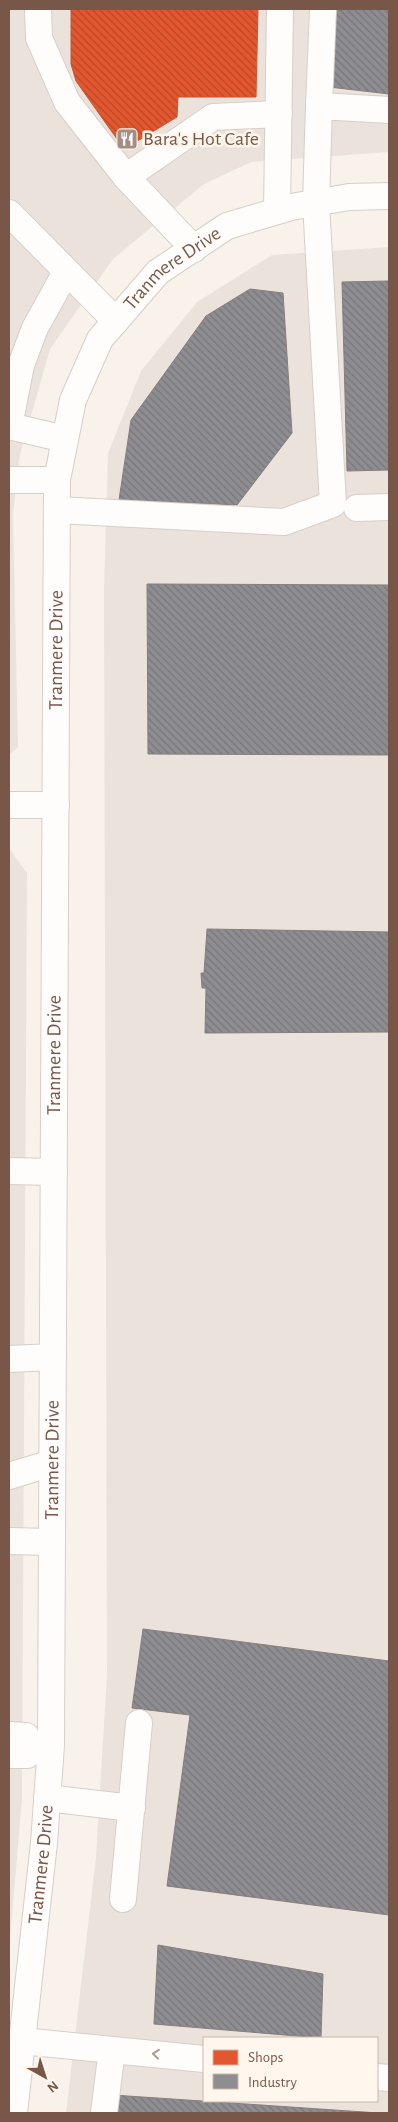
<svg xmlns="http://www.w3.org/2000/svg" width="398" height="2122" font-family="'Alegreya Sans',sans-serif">
  <style>
    .industrial { fill: #ebe2dc; fill-rule: evenodd }
    .shops { fill: url(#shops-back-hatch); stroke: #c45736 }
    .industry { fill: url(#industry-back-hatch); stroke: #877d7c }
    .lines { fill: none; stroke-linecap: round; stroke-linejoin: round }
    .minor-casing { stroke: #d7cec8; stroke-width: 28 }
    .minor { stroke: #fefdfc; stroke-width: 26 }
    .oneway { stroke: #ae9990 }
    .labels { text-anchor: middle; dominant-baseline: central; stroke-width: 5; stroke-linejoin: round; paint-order: stroke }
    .poi-label { font-size: 20px; fill: #795748; stroke: #fff7ed; text-anchor: start }
    .street-label { font-size: 20px; fill: #795748; stroke: #fff7ed }
  </style>
  <defs>
    <pattern id="shops-back-hatch" width="6" height="6" patternUnits="userSpaceOnUse" patternTransform="scale(1.25)"><rect width="6" height="6" fill="#e4572e"/><path d="M-1 5l2 2M0 0l6 6M5-1l2 2" fill="none" stroke="#b44828"/></pattern>
    <pattern id="industry-back-hatch" width="6" height="6" patternUnits="userSpaceOnUse" patternTransform="scale(1.25)"><rect width="6" height="6" fill="#8d8d92"/><path d="M-1 5l2 2M0 0l6 6M5-1l2 2" fill="none" stroke="#787679"/></pattern>
  </defs>
  <rect width="100%" height="100%" fill="#f8f2eb"/>
  <!-- industrial -->
  <path class="industrial" d="M9,9H389V152L251,162L204,184L113,259L50,349L20,454L13,514L18,747L9,755Z
    M389,247V2113H66L96,1857L107,1674L104,589L108,453L141,371L197,302L272,255ZM204,2038H377V2101H204Z
    M9,848L27,873L22,1798L9,1951Z"/>
  <!-- shops -->
  <path class="shops" d="M71,9H258L256,97H178L177,117L124,149L76,81L71,64Z"/>
  <!-- industry -->
  <path class="industry" d="M334,9H389V94L329,87Z
    M389,281V470L347,471L342,282Z
    M250,289L283,293L292,433L237,505L119,500L131,420L206,316Z
    M147,584L389,585V755L148,754Z
    M207,929L389,932V1032L205,1033L206,988H202L201,973H204Z
    M143,1629L389,1661V1915L167,1886L190,1715L132,1708Z
    M158,1945L323,1974L321,2038L154,2024Z
    M113,2095L305,2108L379,2113H111Z"/>
  <g class="lines">
    <!-- minor casing -->
    <g class="minor-casing">
      <g id="minor">
        <path d="M38,9L39,38L67,102L126,177L194,249"/>
        <path d="M319,106L323,9"/>
        <path d="M126,177L213,117L279,114"/>
        <path d="M277,211L280,9"/>
        <path d="M9,213L116,321"/>
        <path d="M9,426L21,365L35,328L66,272"/>
        <path d="M9,426L65,439"/>
        <path d="M9,480H57"/>
        <path d="M357,508L389,507"/>
        <path d="M57,510L284,522L333,504L316,203L319,106L389,110"/>
        <path d="M9,805H56"/>
        <path d="M9,1171L54,1172"/>
        <path d="M9,1359L53,1357"/>
        <path d="M9,1476L52,1463"/>
        <path d="M9,1541L52,1542"/>
        <path d="M9,1735L26,1736L31,1746L27,1755H9"/>
        <path d="M47,1798L132,1808"/>
        <path d="M123,1899L139,1723"/>
        <path d="M22,2041L204,2059"/>
        <path d="M377,2077L389,2078"/>
        <path id="s1" d="M14,2113L44,1843L51,1745L57,480L73,400L100,339L158,272L227,226L291,207L349,197L389,196"/>
        <path d="M104,2113L112,2050"/>
      </g>
    </g>
    <!-- minor -->
    <use href="#minor" class="minor"/>
  </g>
  <!-- one-way arrows -->
  <defs><path id="oneway-chevron" d="M-2-3.5L2.5 0L-2 3.5" fill="none" stroke-width="1.6" stroke-linecap="round" stroke-linejoin="round" transform="scale(1.25)"/></defs>
  <use class="oneway" href="#oneway-chevron" transform="translate(156 2054) rotate(-174)"/>
  <!-- icons -->
  <defs>
    <g id="restaurant-square" transform="scale(1.125)"><rect x="-9" y="-9" width="18" height="18" rx="4" fill="#a58d81" stroke="#fff7ed"/><path d="M-5-6h1v4h1v-4h1v4h1v-4h1v5L-1.5 .5V6h-2V.5L-5-1ZM5-6V6H3V1.5H1.5Q1.5-4 5-6Z" fill="#fff"/></g>
  </defs>
  <g fill-rule="evenodd">
    <use href="#restaurant-square" x="127" y="139"/>
  </g>
  <g class="labels">
    <!-- poi labels -->
    <g class="poi-label">
      <text x="143" y="139">Bara's Hot Cafe</text>
    </g>
    <!-- street labels -->
    <g class="street-label">
      <text stroke="none"><textPath href="#s1" startOffset="1885">Tranmere Drive</textPath></text>
      <text stroke="none"><textPath href="#s1" startOffset="1465">Tranmere Drive</textPath></text>
      <text stroke="none"><textPath href="#s1" startOffset="1060">Tranmere Drive</textPath></text>
      <text stroke="none"><textPath href="#s1" startOffset="655">Tranmere Drive</textPath></text>
      <text stroke="none"><textPath href="#s1" startOffset="250">Tranmere Drive</textPath></text>
    </g>
  </g>
  <!-- border -->
  <rect width="398" height="2122" fill="none" stroke="#795748" stroke-width="20"/>
  <!-- legend -->
  <rect x="203" y="2037" width="175" height="65" fill="#fff7ed" stroke="#c9b7ab"/>
  <rect x="213" y="2050" width="25" height="15" fill="#e4572e" stroke="#c9b7ab"/>
  <text x="248" y="2062" font-size="15" fill="#795748">Shops</text>
  <rect x="213" y="2074" width="25" height="15" fill="#8d8d92" stroke="#c9b7ab"/>
  <text x="248" y="2087" font-size="15" fill="#795748">Industry</text>
  <!-- north arrow -->
  <g transform="translate(45 2077) rotate(141)" stroke="#fff7ed" stroke-width="4" paint-order="stroke">
  <path d="M0-4L9 19L0 12L-9 19Z" fill="#795748"/>
  <text y="-8" font-size="14" font-weight="bold" text-anchor="middle" fill="#795748">N</text>
  </g>
</svg>
